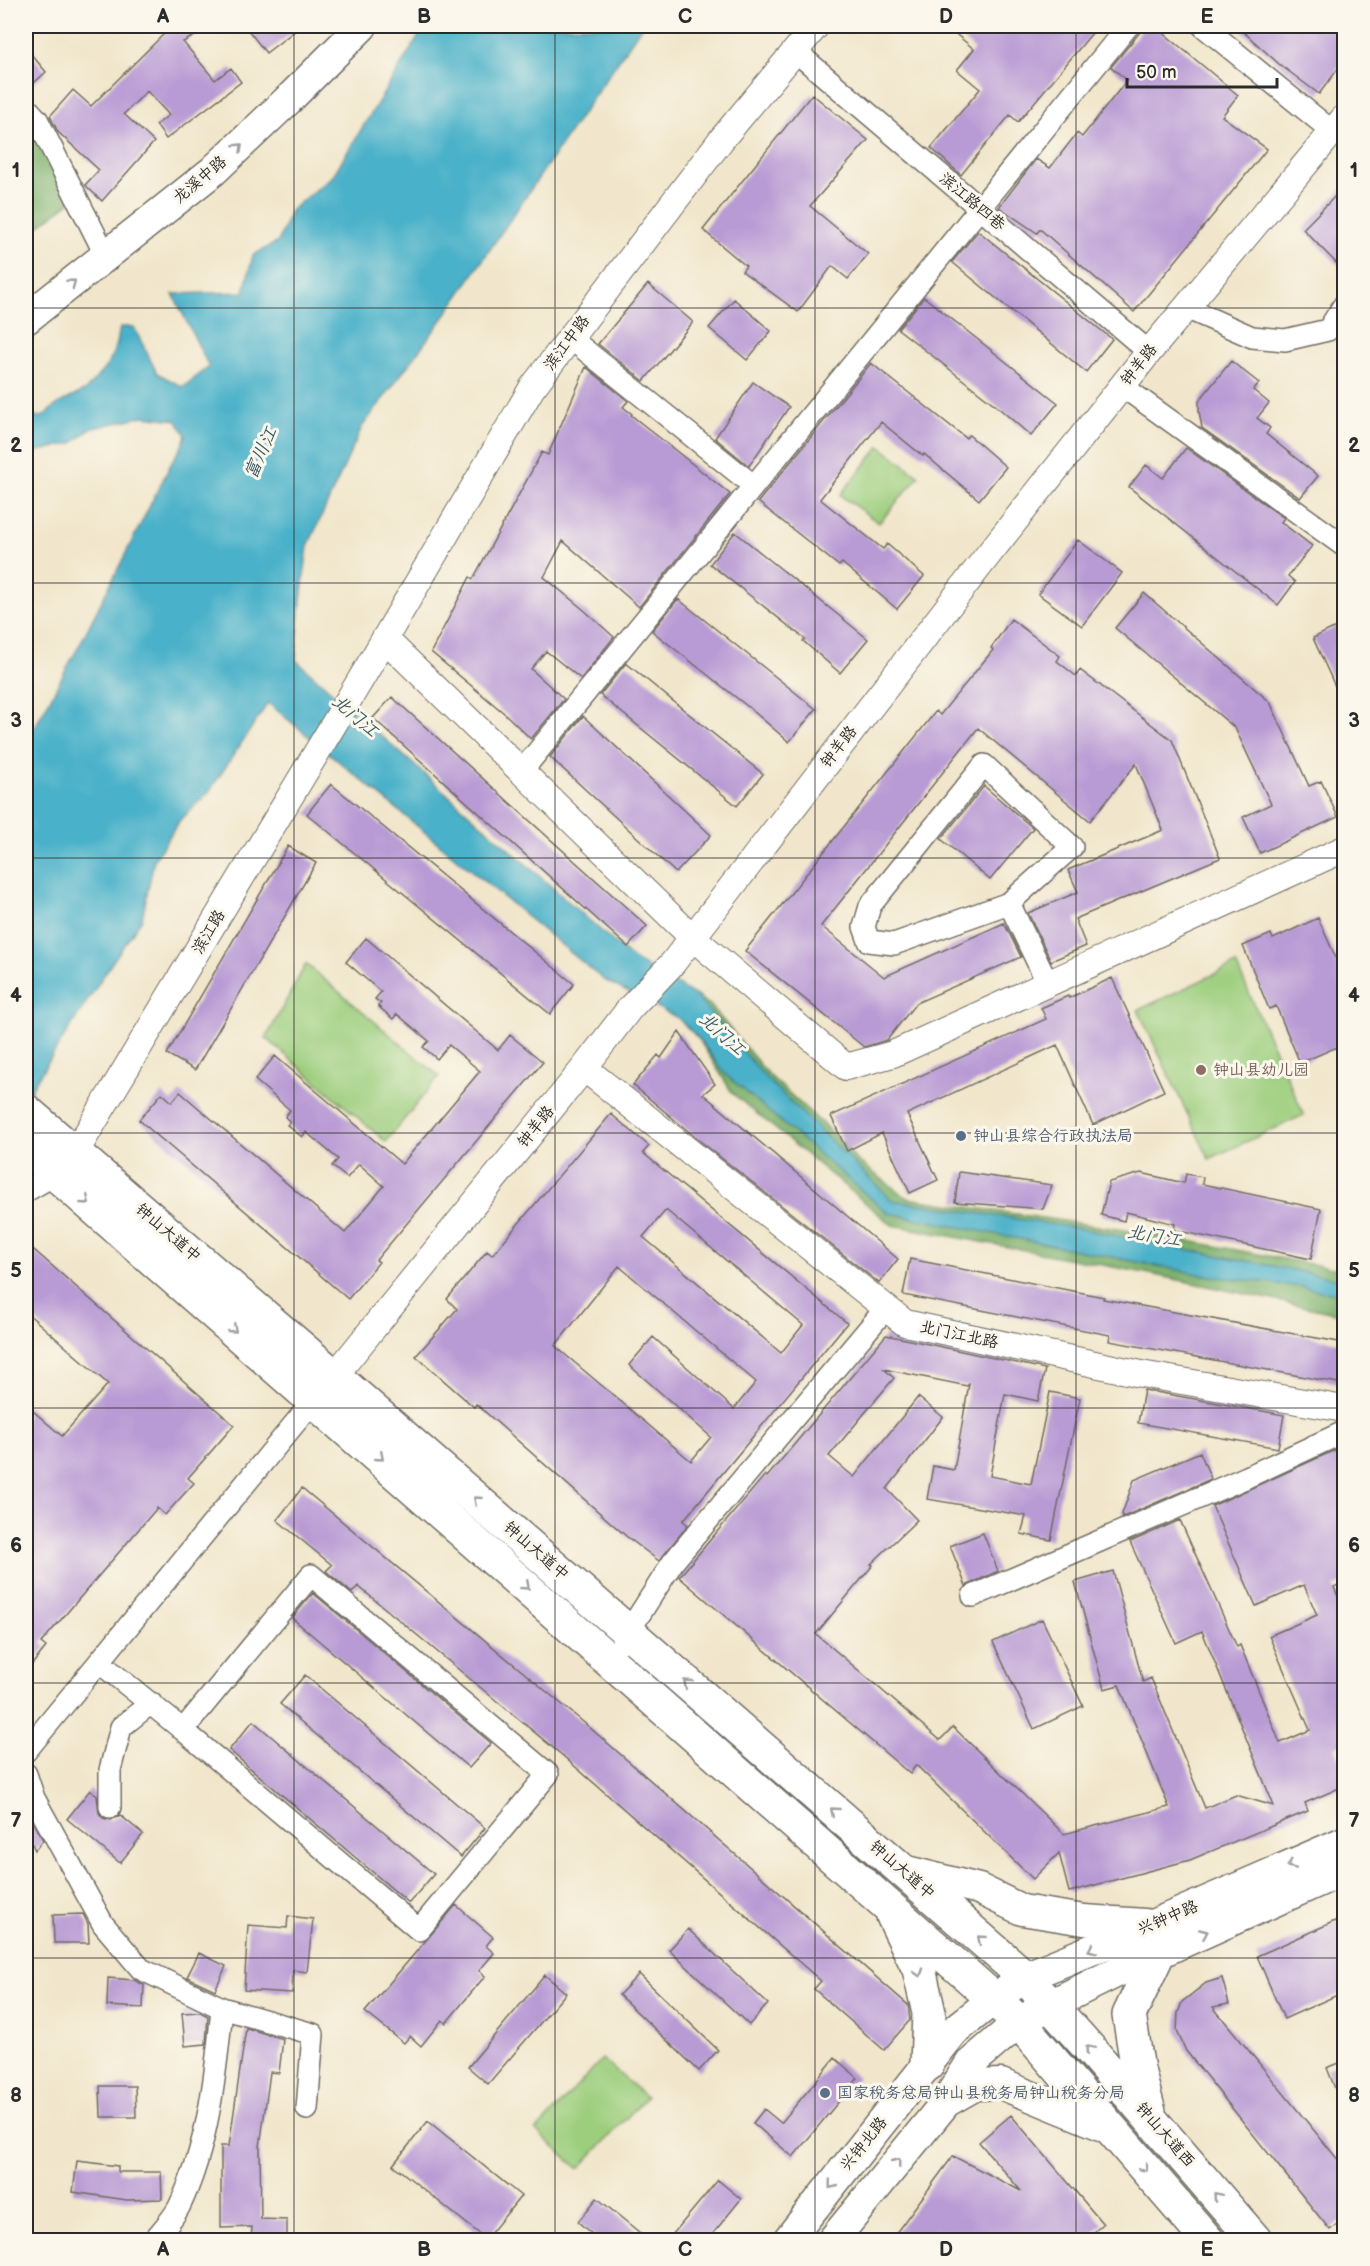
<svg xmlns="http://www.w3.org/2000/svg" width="1370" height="2266" font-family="'Balsamiq Sans','LXGW WenKai TC',sans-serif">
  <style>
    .green { fill: #9cce7d; stroke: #647c54; stroke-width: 1.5 }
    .forest { fill: #7db16c; stroke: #546e4c; stroke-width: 1.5 }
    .water { fill: #4ab1c9; stroke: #3a6e7a; stroke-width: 1.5 }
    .building { fill: #b89ad4; fill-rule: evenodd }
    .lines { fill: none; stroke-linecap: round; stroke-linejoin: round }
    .minor-casing { stroke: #706c63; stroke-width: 24 }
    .tertiary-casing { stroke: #706c63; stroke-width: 28 }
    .secondary-casing { stroke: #706c63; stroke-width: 33 }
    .trunk-casing { stroke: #706c63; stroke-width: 36 }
    .minor { stroke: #fff; stroke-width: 21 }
    .tertiary { stroke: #fff; stroke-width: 26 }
    .secondary { stroke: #fff; stroke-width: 30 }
    .trunk { stroke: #fff; stroke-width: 33 }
    .oneway { stroke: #a0a0a0 }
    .grid { fill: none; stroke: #2b2b2b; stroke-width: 1.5; stroke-opacity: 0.55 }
    .education-dot { fill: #8d6e63; stroke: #fbf7ec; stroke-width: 2 }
    .service-dot { fill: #5c6f8a; stroke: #fbf7ec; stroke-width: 2 }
    .labels { text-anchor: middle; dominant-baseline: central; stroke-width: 6; stroke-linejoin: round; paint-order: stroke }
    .street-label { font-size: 16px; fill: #2b2b2b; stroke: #fbf7ec }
    .education-label { font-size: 16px; fill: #785e54; stroke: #fbf7ec; text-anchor: start }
    .service-label { font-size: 16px; fill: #4e5e75; stroke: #fbf7ec; text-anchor: start }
    .water-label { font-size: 18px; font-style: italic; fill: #365a62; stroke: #fbf7ec }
    .neatline { fill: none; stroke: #2b2b2b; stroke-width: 2 }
    .grid-label { font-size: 20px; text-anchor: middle; font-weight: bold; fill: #2b2b2b }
  </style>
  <rect width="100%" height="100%" fill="#fbf7ec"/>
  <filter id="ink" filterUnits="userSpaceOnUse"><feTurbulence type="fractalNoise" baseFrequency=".0167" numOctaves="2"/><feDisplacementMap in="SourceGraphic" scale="12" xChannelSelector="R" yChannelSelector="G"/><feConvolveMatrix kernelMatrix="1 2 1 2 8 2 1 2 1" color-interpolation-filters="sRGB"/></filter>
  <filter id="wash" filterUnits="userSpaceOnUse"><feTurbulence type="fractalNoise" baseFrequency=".008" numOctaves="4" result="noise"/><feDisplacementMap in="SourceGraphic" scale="24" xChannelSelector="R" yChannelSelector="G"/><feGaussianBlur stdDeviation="1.35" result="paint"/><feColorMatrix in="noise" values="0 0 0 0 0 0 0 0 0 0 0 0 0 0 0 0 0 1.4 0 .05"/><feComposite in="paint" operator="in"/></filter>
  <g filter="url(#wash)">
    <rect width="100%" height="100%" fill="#f1e6cb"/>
    <!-- green -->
    <path class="green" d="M880,446L919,476L879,523L840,495Z
      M306,964L439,1076L386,1142L266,1038Z
      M1236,964L1304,1115L1209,1159L1138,1010Z
      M602,2059L646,2097L579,2169L536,2131Z"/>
    <!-- forest -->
    <path class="forest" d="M26,129L84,196L69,203L26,236Z
      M695,995L710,1005L768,1074L826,1127L858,1161L907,1198L1151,1234L1344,1270V1315L1150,1274L892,1225L733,1094L698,1038L678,1018Z"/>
    <!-- water -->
    <path class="water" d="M425,26H642L444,317L362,427L308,546L301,600L296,660L633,959L695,995L766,1078L892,1200L1077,1228L1344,1280V1296L1303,1287L1203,1275L888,1213L726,1075L698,1038L678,1018L604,980L268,703L209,792L180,820L154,860L142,919L111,964L34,1084L26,1101V743L81,642L173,460L181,448L186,435L176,420L144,416L90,429L73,443L26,454V415L42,417L58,404L86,390L109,363L117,344L120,327H134L157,373L183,387L209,367L173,294L244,292L253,255L278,242L291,210L332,177Z"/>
    <g id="blocks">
      <!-- building -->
      <path class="building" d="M172,26H213L183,42L215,80L231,68L241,82L166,139L156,125L169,115L147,91L124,114L154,142L102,201L85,185L99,170L58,132L50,116L73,90L91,106Z
        M245,26H301L266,53Z
        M946,26H1098L1018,122L1010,115L961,175L931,148L980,89L957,70L974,49Z
        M1145,26H1155L1238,95L1222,116L1267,149L1134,312L1040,229L1037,233L999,207L1036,159L1050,168L1077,133L1082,137L1127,80L1111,67Z
        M1237,26H1344V61L1319,94L1279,64Z
        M26,48L46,72L26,90Z
        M812,94L868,140L810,206L868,254L848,279L832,266L798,312L742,271L746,266L703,230Z
        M1344,187V271L1303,229Z
        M978,231L1112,339L1086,372L952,262Z
        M648,284L693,322L644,381L598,344Z
        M924,297L1058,403L1031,436L994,404L898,329Z
        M734,299L771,331L747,360L709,328Z
        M1231,361L1259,383L1253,390L1269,403L1257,418L1270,428L1266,434L1318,476L1300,498L1202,428L1199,411V401Z
        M871,363L966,438L969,435L1006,467L979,500L924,454L923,456L881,422L820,499L883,549L887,544L924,576L897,609L842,563L839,566L758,502Z
        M586,367L628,401L623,407L632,414L631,415L730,494L639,607L563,541L544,577L584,610L614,637L581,679L546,651L531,669L564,699L531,739L504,713L431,652L470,577L473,579L542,452L548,455Z
        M753,382L789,407L749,466L715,438Z
        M1186,448L1284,518L1281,522L1312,546L1288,576L1295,582L1278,605L1129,487L1146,465L1163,478Z
        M735,532L868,639L840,673L803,641L805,639L710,564Z
        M1078,540L1122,573L1082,626L1038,594Z
        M1144,593L1270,702L1309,786L1321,781L1338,817L1260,853L1243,817L1271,804L1235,728L1115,628Z
        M678,599L816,709L789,742L752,710L652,631Z
        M1011,619L1060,656L1057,661L1076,676L1080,670L1172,740L1220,858L1075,919L1086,946L1051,961L1028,913L1078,892L1068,870L1163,830L1136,764L1090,821L978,728L821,926L884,977L1004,923L1021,957L916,1003L887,1040L864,1047L745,951L936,711L940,715L993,650L991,648Z
        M1344,623V706L1313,638Z
        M626,663L763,774L737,806L600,695Z
        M392,697L647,926L628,947L373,718Z
        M583,716L711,835L676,873L550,757Z
        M331,784L574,984L550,1014L307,814Z
        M984,786L1033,828L990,880L941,839Z
        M288,846L316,863L195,1070L167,1054Z
        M1318,918L1344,976V1044L1300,1063L1276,1006L1269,1009L1243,946L1271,934L1273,939Z
        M366,938L498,1050L510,1035L543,1062L376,1260L379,1262L348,1299L139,1120L162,1093L172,1102L180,1092L345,1233L384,1186L359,1164L347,1178L332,1166L338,1159L306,1132L302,1137L287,1125L290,1122L285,1117L290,1110L255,1080L275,1056L402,1164L480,1071L449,1045L437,1059L423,1047L429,1041L397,1014L393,1019L378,1006L381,1003L375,999L381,992L346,962Z
        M1112,978L1164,1091L1093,1125L1057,1045L907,1114L938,1180L910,1193L882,1133L847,1151L831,1116L1046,1019L1041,1008L1068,996L1069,998Z
        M679,1032L715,1084L703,1094L898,1259L879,1283L700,1141L633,1085L658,1055L661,1058Z
        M611,1114L649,1146L643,1153L847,1323L683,1521L688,1525L659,1561L626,1536L476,1404L474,1407L416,1356L457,1309L447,1299L487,1251L492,1255ZM666,1210L803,1325L781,1353L643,1237ZM619,1266L756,1382L734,1409L653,1337L629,1365L711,1437L691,1461L555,1346Z
        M959,1172L1052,1185L1043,1209L955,1202Z
        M1141,1173L1184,1183L1186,1174L1203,1177L1202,1184L1321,1209L1311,1259L1174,1230L1175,1224L1126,1212L1124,1221L1101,1215L1109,1182Z
        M26,1243L234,1425L188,1478L194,1483L165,1515L157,1508L41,1643L46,1647L26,1672V1405L62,1436L108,1384L26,1312Z
        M910,1259L1104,1297L1103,1299L1344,1343V1384L1109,1341L1110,1335L903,1295Z
        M886,1335L1045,1369L1038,1401L1005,1394L990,1476L1031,1484L1050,1392L1080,1398L1051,1540L1021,1534L1026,1516L927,1499L933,1466L954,1470L969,1384L967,1386L884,1369L894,1378L829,1456L854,1477L918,1397L943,1417L887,1489L917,1520L871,1564L873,1565L816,1634L940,1740L953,1727L1064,1834L1169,1807L1119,1685L1104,1689L1075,1582L1113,1571L1143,1682L1151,1678L1205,1808L1236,1795L1274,1806L1202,1631L1176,1643L1130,1542L1180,1520L1237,1647L1240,1645L1280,1743L1310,1730L1269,1636L1317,1615L1304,1585L1256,1606L1212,1506L1344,1446V1582L1334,1587L1344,1611V1743L1335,1747L1344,1768V1786L1305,1803L1308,1811L1190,1860L1069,1892L1059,1853L1033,1879L916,1765L910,1774L679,1577L765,1475L767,1477Z
        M1144,1390L1284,1415L1278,1448L1138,1423Z
        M1200,1452L1211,1479L1123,1517L1122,1514L1134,1480Z
        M302,1488L588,1726L908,2005L910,2020L884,2050L814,1989L821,1981L563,1756L358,1586L352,1593L326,1571L332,1565L277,1520Z
        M983,1533L998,1571L966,1586L950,1546Z
        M313,1593L491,1743L469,1768L292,1618Z
        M1042,1619L1083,1706L1034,1729L993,1642Z
        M305,1675L485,1828L461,1857L280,1704Z
        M253,1721L434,1874L409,1903L229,1750Z
        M90,1790L97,1796L99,1813L103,1818L111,1820L120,1815L143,1834L120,1863L67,1819Z
        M26,1816L33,1823L43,1840L35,1850L26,1831Z
        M456,1905L493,1937L486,1946L494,1953L479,1971L485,1976L446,2023L442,2020L421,2046L410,2036L404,2043L365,2012Z
        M83,1914L88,1924L89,1943H54L53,1915Z
        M288,1916L313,1919L307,1972L293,1970L292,1993L244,1990L248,1925L287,1928Z
        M1344,1917V1992L1284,2019L1257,1956Z
        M688,1929L768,2004L749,2025L669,1950Z
        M199,1953L226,1966L215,1990L187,1977Z
        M639,1974L718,2050L699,2071L619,1995Z
        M545,1975L566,1993L488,2084L468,2067Z
        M108,1978L134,1980L144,1985L143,2008L107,2006Z
        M1222,1978L1229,2004L1213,2007L1344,2167V2218L1330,2230L1186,2051L1177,2031L1178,2013L1182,2002L1206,1983Z
        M200,2012L208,2016L206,2044L185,2046L182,2013Z
        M246,2028L283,2039L279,2073L270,2072L260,2147L261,2219L287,2220V2241H251L252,2227L221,2228V2146H229Z
        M835,2058L858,2078L793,2157L753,2123L764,2109L781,2123Z
        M1344,2061V2111L1327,2068Z
        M100,2086H135L136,2117H101Z
        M1011,2115L1103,2224L1084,2241H890L953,2156L1021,2191L979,2142Z
        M428,2121L521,2196L486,2239L393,2165Z
        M77,2161L118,2166V2172H161L162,2199L127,2200L73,2192Z
        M718,2180L741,2199L707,2241H667Z
        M597,2198L650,2241H600L578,2222Z"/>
    </g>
  </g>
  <g filter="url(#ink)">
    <use href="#blocks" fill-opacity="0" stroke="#706c63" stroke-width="1.5"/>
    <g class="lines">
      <!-- minor casing -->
      <g class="minor-casing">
        <path id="minor" d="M1203,26L1333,132
          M795,51L1149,352
          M26,107L37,119L106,256
          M1186,308L1252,337L1285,340L1328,330L1344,305
          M570,338L754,486
          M1122,386L1344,546
          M521,772L1128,26
          M1009,903L1072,847L984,765L870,906L864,927L869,941L894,944L1009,903L1048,984
          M26,1191L56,1174
          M973,1596L1247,1477L1344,1432
          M622,1642L673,1562L886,1308
          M99,1662L183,1730L419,1930L548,1774L311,1575L183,1730
          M26,1751L314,1400
          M26,1774L34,1798L103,1924L141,1969L222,2008C216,2073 208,2148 179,2207C173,2219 162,2230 154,2240
          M110,1807V1770L121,1727L151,1703
          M222,2008L313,2034L307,2109"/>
      </g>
      <!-- tertiary casing -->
      <g class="tertiary-casing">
        <path id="tertiary" d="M385,639L691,936L846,1067L893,1054L1344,849
          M584,1068L905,1323L1141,1374L1344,1409
          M62,1167L75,1153L361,679L532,388L721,140L816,26
          M323,1390L584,1068L630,1008L672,964L988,555L1149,352L1344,118"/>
      </g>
      <!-- secondary casing -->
      <g class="secondary-casing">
        <path id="secondary" d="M26,319L213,171L289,99L362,26
          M903,1870L979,1889L1022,1910L1084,1920L1145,1924
          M946,2102L976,2085L1001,2084L1111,2129
          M788,2240L954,2031L994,1999L1025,1977L1157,1923L1344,1842
          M833,2240L946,2102L970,2064L1019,2022L1050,2005L1119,1971L1344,1870"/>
      </g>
      <!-- trunk casing -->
      <g class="trunk-casing">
        <path id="trunk" d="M26,1111L334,1376L1025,1977L1089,2048L1255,2240
          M26,1148L994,1999L1019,2022L1207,2240
          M893,1916L919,1969L929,2013L927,2065
          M1149,2112L1138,2070L1129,2015L1158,1954"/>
      </g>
      <!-- minor -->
      <use href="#minor" class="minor"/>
      <!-- tertiary -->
      <use href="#tertiary" class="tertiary"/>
      <!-- secondary -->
      <use href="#secondary" class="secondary"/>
      <!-- trunk -->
      <use href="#trunk" class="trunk"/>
    </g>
    <!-- one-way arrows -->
    <defs><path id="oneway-chevron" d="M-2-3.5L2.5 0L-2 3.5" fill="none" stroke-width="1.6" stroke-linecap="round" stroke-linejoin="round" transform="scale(1.5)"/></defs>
    <g class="oneway">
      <use href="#oneway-chevron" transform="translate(239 147) rotate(-43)"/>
      <use href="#oneway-chevron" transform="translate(72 283) rotate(-38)"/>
      <use href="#oneway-chevron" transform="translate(86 1201) rotate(41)"/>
      <use href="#oneway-chevron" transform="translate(233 1329) rotate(41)"/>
      <use href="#oneway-chevron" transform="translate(380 1457) rotate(41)"/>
      <use href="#oneway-chevron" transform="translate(477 1500) rotate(-139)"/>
      <use href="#oneway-chevron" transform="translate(526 1586) rotate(41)"/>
      <use href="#oneway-chevron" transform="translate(687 1683) rotate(-139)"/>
      <use href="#oneway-chevron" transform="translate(834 1811) rotate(-139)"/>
      <use href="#oneway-chevron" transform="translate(1291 1865) rotate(157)"/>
      <use href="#oneway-chevron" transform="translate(1204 1933) rotate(-24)"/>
      <use href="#oneway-chevron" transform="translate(981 1939) rotate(-139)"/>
      <use href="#oneway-chevron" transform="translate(1092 1949) rotate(157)"/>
      <use href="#oneway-chevron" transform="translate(919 1973) rotate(72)"/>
      <use href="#oneway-chevron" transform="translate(1089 2049) rotate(-131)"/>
      <use href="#oneway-chevron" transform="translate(897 2162) rotate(-51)"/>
      <use href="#oneway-chevron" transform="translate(1144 2168) rotate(49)"/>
      <use href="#oneway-chevron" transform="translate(832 2185) rotate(129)"/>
      <use href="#oneway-chevron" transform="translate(1217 2196) rotate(-131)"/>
    </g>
  </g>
  <!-- grid -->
  <path class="grid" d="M294,26V2240M555,26V2240M815,26V2240M1076,26V2240M26,308H1344M26,583H1344M26,858H1344M26,1133H1344M26,1408H1344M26,1683H1344M26,1958H1344"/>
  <!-- markers -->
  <circle class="education-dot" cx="1201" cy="1070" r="6"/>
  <g class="service-dot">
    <circle cx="961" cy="1136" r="6"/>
    <circle cx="825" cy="2093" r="6"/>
  </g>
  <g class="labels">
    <!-- street labels -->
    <g class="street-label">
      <text transform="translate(200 180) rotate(-40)">龙溪中路</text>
      <text transform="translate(972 202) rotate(40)">滨江路四巷</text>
      <text transform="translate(567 343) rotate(-53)">滨江中路</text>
      <text transform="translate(1139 365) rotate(-51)">钟羊路</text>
      <text transform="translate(839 747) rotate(-52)">钟羊路</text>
      <text transform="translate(209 932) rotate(-59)">滨江路</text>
      <text transform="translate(536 1127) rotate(-51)">钟羊路</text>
      <text transform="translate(168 1233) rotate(41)">钟山大道中</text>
      <text transform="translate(959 1335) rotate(12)">北门江北路</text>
      <text transform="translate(536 1551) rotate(41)">钟山大道中</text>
      <text transform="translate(902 1870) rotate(41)">钟山大道中</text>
      <text transform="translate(1168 1918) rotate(-23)">兴钟中路</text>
      <text transform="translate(1165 2135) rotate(49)">钟山大道西</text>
      <text transform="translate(864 2144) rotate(-51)">兴钟北路</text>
    </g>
    <!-- education labels -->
    <g class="education-label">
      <text x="1213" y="1070">钟山县幼儿园</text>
    </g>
    <!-- service labels -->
    <g class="service-label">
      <text x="973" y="1136">钟山县综合行政执法局</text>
      <text x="837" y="2093">国家税务总局钟山县税务局钟山税务分局</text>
    </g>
    <!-- water labels -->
    <g class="water-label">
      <text transform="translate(261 453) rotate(-66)">富川江</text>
      <text transform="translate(355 716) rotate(41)">北门江</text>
      <text transform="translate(722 1034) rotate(42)">北门江</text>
      <text transform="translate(1154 1236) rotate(10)">北门江</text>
    </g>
  </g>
  <!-- margin -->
  <rect width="1370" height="2266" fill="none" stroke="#fbf7ec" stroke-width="66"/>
  <!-- scale -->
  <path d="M1127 78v9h150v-9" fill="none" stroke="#2b2b2b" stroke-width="3"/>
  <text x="1136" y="78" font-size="18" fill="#2b2b2b" stroke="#fbf7ec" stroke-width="4.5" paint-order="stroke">50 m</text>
  <rect x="33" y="33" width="1304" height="2200" class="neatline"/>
  <g class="grid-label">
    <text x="163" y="23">A</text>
    <text x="424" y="23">B</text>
    <text x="685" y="23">C</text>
    <text x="946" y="23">D</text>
    <text x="1207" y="23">E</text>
    <text x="16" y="177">1</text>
    <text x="1354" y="177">1</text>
    <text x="16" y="452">2</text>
    <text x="1354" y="452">2</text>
    <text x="16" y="727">3</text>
    <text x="1354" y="727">3</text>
    <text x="16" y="1002">4</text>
    <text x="1354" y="1002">4</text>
    <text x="16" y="1277">5</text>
    <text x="1354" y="1277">5</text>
    <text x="16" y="1552">6</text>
    <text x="1354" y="1552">6</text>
    <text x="16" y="1827">7</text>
    <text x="1354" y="1827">7</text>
    <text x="16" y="2102">8</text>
    <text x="1354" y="2102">8</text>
    <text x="163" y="2256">A</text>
    <text x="424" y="2256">B</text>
    <text x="685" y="2256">C</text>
    <text x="946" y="2256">D</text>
    <text x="1207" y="2256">E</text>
  </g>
</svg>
